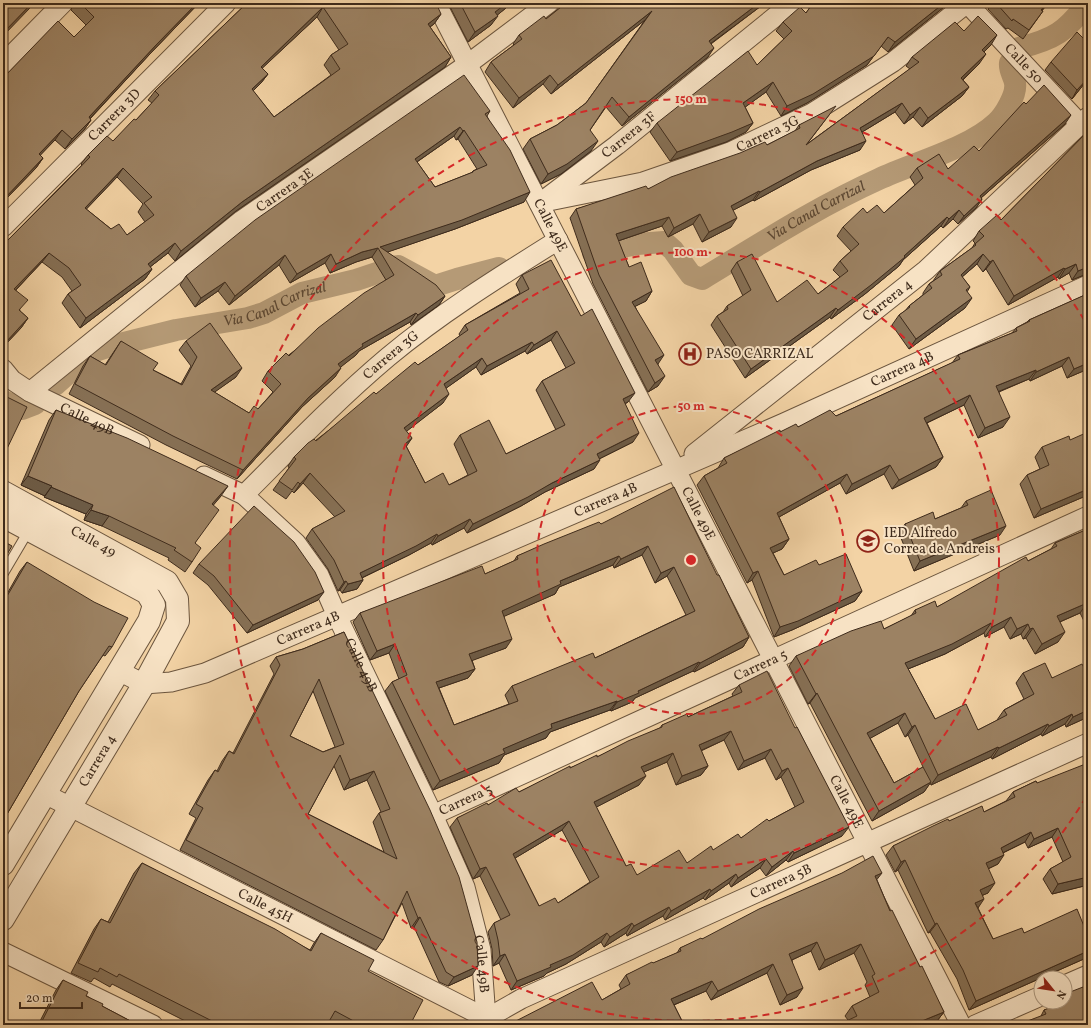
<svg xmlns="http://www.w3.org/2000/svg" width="1091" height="1028" font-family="Vollkorn,serif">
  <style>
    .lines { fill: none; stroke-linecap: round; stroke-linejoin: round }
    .canal { stroke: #b59a76; stroke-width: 22 }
    .service-casing { stroke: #6b553e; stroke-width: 11 }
    .minor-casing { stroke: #6b553e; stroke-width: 21 }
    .tertiary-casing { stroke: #6b553e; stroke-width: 24 }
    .service { stroke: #f7e2c4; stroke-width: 9 }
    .minor { stroke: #f7e2c4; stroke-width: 19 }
    .tertiary { stroke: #f7e2c4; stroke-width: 22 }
    .wall { fill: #867055; stroke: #3e2b1c; fill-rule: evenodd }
    .shaded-wall { fill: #6d5b45; stroke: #3e2b1c }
    .building { fill: #9c8263; stroke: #3e2b1c; fill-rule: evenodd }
    .ring { fill: none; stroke: #d62828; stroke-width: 2; stroke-dasharray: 7 5 }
    .labels { text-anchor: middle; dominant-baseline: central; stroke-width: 4; stroke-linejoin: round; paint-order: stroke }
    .street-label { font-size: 14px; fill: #3e2b1c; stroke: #f7e2c4 }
    .poi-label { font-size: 14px; fill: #3e2b1c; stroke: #f7e2c4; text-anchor: start }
    .water-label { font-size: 15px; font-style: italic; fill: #5c4732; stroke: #f7e2c4 }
    .centre { fill: #d62828; stroke: #f7e2c4; stroke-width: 2 }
    .ring-label { font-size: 12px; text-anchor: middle; font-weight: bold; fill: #d62828; stroke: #f7e2c4; stroke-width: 4; stroke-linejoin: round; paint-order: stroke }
  </style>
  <rect width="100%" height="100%" fill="#f3d3a5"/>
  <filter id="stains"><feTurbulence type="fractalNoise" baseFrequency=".005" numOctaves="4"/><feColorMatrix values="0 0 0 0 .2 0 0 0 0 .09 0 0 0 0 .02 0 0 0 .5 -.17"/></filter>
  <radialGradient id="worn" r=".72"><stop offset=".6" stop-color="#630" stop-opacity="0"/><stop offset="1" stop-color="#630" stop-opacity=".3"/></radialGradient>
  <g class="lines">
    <!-- canal -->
    <g class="canal">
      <path d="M1019,48C1055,39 1065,32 1088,3"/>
      <path id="s1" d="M593,253L637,244L664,242L673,250L691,275L702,279C760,244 817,207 879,179C913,163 970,148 996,123C1004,116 1017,95 1015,83C1014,76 1009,71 1010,63"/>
      <path id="s2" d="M55,385L92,352L104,348L176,330L248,318L264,313L302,293L356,280L398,266L435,286L457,279L499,268"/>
      <path d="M3,401L22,409L35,404"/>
    </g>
    <!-- service casing -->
    <g class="service-casing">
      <path id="service" d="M3,574L29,530"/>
    </g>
    <!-- minor casing -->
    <g class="minor-casing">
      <g id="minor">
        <path id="s3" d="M436,3L961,1025"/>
        <path id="s4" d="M967,3L1081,125"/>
        <path d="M3,64L63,3"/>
        <path id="s5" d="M544,200L617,145L792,3"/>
        <path id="s6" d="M539,203L643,182L730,152L812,113L893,62L967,3"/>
        <path id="s7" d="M3,227L226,3"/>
        <path id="s8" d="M3,369L12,380L30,392L140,445"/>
        <path id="s9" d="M30,392L242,220L468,64L549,3"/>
        <path id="s10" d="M694,454L926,270L1088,117"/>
        <path id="s11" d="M204,476L244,495L296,543L319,575L337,616L433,815L465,887L481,950L486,1018L490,1025"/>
        <path id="s12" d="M244,495C291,448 337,400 388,357C441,313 499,277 558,240"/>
        <path id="s13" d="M119,671L144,684L171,682L205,673L784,423L1088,285"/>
        <path id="s14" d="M45,794L486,1018"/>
        <path id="s15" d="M433,815L1088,516"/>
        <path d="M3,952L153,1025"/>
        <path d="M1065,985L1088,975"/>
        <path id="s16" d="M477,1024L521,999L1088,743"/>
        <path d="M975,1025L1041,996"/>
      </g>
    </g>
    <!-- tertiary casing -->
    <g class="tertiary-casing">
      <g id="tertiary">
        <path id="s17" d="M3,492L167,582L177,599L178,621L144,684L3,919"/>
        <path d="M3,516L147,593L154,605L149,621L3,864"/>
      </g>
    </g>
    <!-- service -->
    <use href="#service" class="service"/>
    <!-- minor -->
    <use href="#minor" class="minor"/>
    <!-- tertiary -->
    <use href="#tertiary" class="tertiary"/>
  </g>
  <!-- wall -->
  <path class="wall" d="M73,3H199L149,55L90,119L91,120L84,130L65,149L55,140L40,155L43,158L36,168L3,202V78L74,37L86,25L71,10Z
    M247,3L441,14L434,24L430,27L451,57L445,67L236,211L175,261L168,253L150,267L152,269L145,279L80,328L62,303L68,294L72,291L62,277L42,262L16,290L20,311L28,318L21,328L3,347V245L82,165L81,164L88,155L113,141L136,120L152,103L148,100L155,91ZM317,17L339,50L331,55L324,65L331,75L274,117L253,91L261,83L268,74L262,68ZM117,177L143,204L138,212L145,222L127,235L111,229L86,209Z
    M448,3H509L506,8L497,15L491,25L468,42Z
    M566,3H765L711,44L708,57L622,126L606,107L590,130L591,151L561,174L541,184L523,149L530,139L557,125L586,103L645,20L551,94L543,84L513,108L485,72L491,62L514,45L513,44L519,35L546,19Z
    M813,3H949L888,52L881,46L867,65L807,103L781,116L766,92L745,107L753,123L746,132L726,142L670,161L650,132L657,123L757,65L784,39L776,31L783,22L806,13Z
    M992,3H1048L1042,11H1043L1023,39L1008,28L1006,29L988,9Z
    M964,31L991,45L983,52L979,64L963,80L969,87L962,96L922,127L913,117L904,124L895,112L862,132L860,150L811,170L754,201L753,200L733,210L731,227L702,242L693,224L668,237L662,226L618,241L629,267L652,291L646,301L635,306L658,364V386L648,392L593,284L570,218L576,209L648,189L767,145L795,131L799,125L829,115L807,144L910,69L906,66L912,57Z
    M1051,62L1088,79L1072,99L1045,70Z
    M1026,104L1065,124L981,198L982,199L976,208L958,224L953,219L943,228L941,226L903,260L899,266L865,294L831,319L830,317L745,378L711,325L717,316L723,312L727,306L743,296L731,271L737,262L777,302L818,294L840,277L833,270L840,261L851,251L837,236L843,227L867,213H884L915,185L910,177L917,168L948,169L979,151Z
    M490,111L487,116L524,202L455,229L387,252L445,296L439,305L411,325L410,322L359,351L356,355L340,367L335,377L302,407L237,479L166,445L69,394L83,366L90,356L105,365L121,341L153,370L181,384L191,366L179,350L186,341L236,377L214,392L249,413L258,409L273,392L262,381L268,371L386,280L372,257L356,262L330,273L325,263L290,283L279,265L229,305L218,291L195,307L180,285L186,276ZM454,136L456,140L458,139L477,169L473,171L471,173L435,187L417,162Z
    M1088,131V275H1084L1072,280L1069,273L1059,279L1058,277L1008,305L986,269L983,272L977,264L962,277L970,287L967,292L965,308L909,349L892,325L899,315L905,311L909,306L923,295V293L929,284L933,281L940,271L972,248L975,243L973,241L979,231L1001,220Z
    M522,275L581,316L628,402L625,404L633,442L599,459L594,469L545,492L521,506L467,533L464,528L432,545L431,543L409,555L362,578L363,580L357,589L342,593L340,590L338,591L328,569L306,538L312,529L335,517L303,483L294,493L292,491L286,499L273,490L289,468L288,466L294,457L376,394L460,336L459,334L465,325L520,293L516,284ZM551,340L566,368L542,381L536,390L556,430L506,454L460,435L454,444L468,475L449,485L425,483L406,446L412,438L406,431L443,403L446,388L476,367L481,375L525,351L527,354Z
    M1086,291H1088V369L1067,378L1062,366L1030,381L1029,379L999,392L1003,427L978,438L964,405L927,423L943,457L936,467L892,489L884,474L846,494L840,483L779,517L789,539L782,549L773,553L784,575L819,565L862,591L855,601L792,630L774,637L752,580L747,583L697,485L704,476L718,468L724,458L780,432L836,416L952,363L958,355L1012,333L1016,328L1027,322L1029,320L1083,296Z
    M56,410L221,496L213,505L195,543L192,562L185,572L168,560L169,558L102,526L84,520L86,514L44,497L45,496L21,485L49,420Z
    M1042,447L1088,495L1034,518L1020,484L1027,475L1040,469L1035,457Z
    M966,501L1000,535L914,571L899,533L905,524L935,519L961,508Z
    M601,524L717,575L749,637L743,647L694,672L693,671L635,698L632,702L611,711L610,710L550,732L546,738L504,755L499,763L433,790L385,691L392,682L399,679L389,653L370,660L353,622L360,613L485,574L514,561L517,556ZM642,555L655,583L667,576L686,615L595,658L512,686L505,695L509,704L454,725L439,688L468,678L475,669L472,660L506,648L504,616L555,594L559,587L613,565L614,568Z
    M1088,529V629L1080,613L1060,622L1058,642L1035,654L1026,638L1023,639L1021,634L1010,639L1004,627L985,637L984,633L945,654L908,669L935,719L978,730L998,720H997L1004,710L1024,699L1016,683L1023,673L1052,678L1088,675V717L1066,727L1065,724L1042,736L1041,734L992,759L991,757L931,785L930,783L924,792L872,821L810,703L808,704L789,666L796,656L884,629L911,616L915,610L937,607L1028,561L1051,549L1055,543ZM898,723L905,737L908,735L923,767L894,783L870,738Z
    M27,562L112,647L105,656L103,655L79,691L3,821V601L20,571Z
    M199,564L318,600L247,633L208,585L193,573Z
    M344,632L472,975L448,986L439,982L414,927L411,928L402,903L383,940L376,950L180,850L196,818L189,814L208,780L215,770L217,771L222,761L229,751L233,753L274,674L270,666L276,657L303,649ZM313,691L335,747L323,752L290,736ZM334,766L344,790L367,780L381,812L379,813L373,822L384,852L308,814Z
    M739,685L842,836L788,862L786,860L766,876L760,868L731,887L729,883L705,900L703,898L665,920L663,916L627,936L626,933L604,947L601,942L566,964L547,973L544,976L511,990L499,963L493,966L492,949L488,932L494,923L501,920L480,876L473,879L450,827L457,818L519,792L570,768L597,757L660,728L662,725L688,717L733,696L732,694ZM724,740L738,770L765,758L776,780L781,777L795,807L769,821L741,838L687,863L637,875L626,866L596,807L639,785L644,772L667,762L676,785L701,775L708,766L701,751ZM562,830L590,882L558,903L539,906L515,858Z
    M1036,781L1088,885L1052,894L1043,879L1050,869L1063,862L1052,837L1028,848L1025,842L1003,853L998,864L988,869V893L983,895L978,908L993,939L1024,933L1088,936V956L1086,958L969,1010L957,979L930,932L928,933L898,870L895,872L886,855L893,846L949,821L984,812L1006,801L1013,792Z
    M142,863L310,950L314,943L321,933L368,971L410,1025H336L329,1022L327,1025H193L112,984L110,987L94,978L91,982L71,973L94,929L101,919L108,922L134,873Z
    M877,880L890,911L944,1012L937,1021L928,1025H838L848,1020L845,1016L852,1006L870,997L865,985L867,982L854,953L819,970L811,951L792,960L797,997L780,1005L767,973L711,1000L706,991L674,1005L684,1025H510L512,1023L602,1000L621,989L619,985L626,975L677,953L680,948L702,939Z
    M63,980L102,1006L138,1025H38L56,990Z
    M1085,992L1088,1025L1041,1016L1044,1010L1059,1005L1058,1003L1059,1002H1065V994Z"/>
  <!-- shaded-wall -->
  <path class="shaded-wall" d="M32,3H33L29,9L3,36V33Z
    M197,3H199L149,55L82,127L89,117L156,45Z
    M506,3H509L506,8L489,22L495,12Z
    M759,3H765L702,50L709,41Z
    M944,3H949L888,52L895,42Z
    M1047,3H1048L1035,18L1041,10Z
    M323,7L317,17L254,76L261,67Z
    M652,11L645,20L551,94L558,85Z
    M441,14L434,24L421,33L428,24Z
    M498,16L491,25L468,42L475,32Z
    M997,35L991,45L976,60L982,50Z
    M888,37L867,65L807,103L781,116L787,106Z
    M714,48L708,57L622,126L629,117Z
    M986,54L979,64L955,87L961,78Z
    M451,57L445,67L236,211L175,261L181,251L242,202Z
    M268,74L261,83L245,99L252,89Z
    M550,75L543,84L513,108L519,98Z
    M1088,78V79L1072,99L1077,90Z
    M773,82L766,92L737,113L743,103Z
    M969,87L962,96L922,127L928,118Z
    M902,103L895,112L854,137L860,128Z
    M920,107L913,117L904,124L910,115Z
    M1071,115L1065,124L973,205L980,196Z
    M91,120L84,130L65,149L72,139Z
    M753,123L746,132L726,142L670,161L677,152Z
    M460,127L454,136L408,168L415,159Z
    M62,130L55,140L32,164L39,154Z
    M464,130L458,139L456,140L463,131Z
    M598,141L591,151L561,174L541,184L548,174Z
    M866,141L860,150L811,170L754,201L760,192L817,161Z
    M43,158L36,168L3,202V200Z
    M123,168L117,177L78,218L85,208Z
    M759,191L753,200L724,215L731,206Z
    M530,192L524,202L455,229L382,254L380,247Z
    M982,199L976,208L958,224L964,216Z
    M959,210L953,219L943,228L949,219Z
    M700,214L693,224L668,237L674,228Z
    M669,217L662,226L609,244L616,234Z
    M947,217L941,226L903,260L899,266L865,294L831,319L838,310L904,256Z
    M737,218L731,227L702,242L709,232Z
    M175,243L168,253L141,274L148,264Z
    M378,248L372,257L356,262L330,273L336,264L362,252Z
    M49,253L42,262L8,298L14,289Z
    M331,254L325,263L290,283L297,274Z
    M983,254L977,264L954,284L961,275Z
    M285,255L279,265L229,305L235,296Z
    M993,260L986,269L983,272L990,262Z
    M1076,264L1069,273L1059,279L1065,269Z
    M1088,267V275H1084L1072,280L1078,271Z
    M1064,268L1058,277L1008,305L1014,296Z
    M152,269L145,279L80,328L86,318Z
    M225,282L218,291L195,307L201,298Z
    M652,291L646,301L626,311L632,302Z
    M445,296L439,305L411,325L418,315Z
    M972,298L965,308L909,349L916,339Z
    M836,308L830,317L745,378L751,369Z
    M416,313L410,322L359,351L356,355L332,374L338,364L362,344Z
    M28,318L21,328L3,347V346L6,342Z
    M557,331L551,340L527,354L534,345Z
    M532,342L525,351L481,375L487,366Z
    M664,355L658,364L649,369L655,360Z
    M1069,357L1062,366L1030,381L1036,372Z
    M482,358L476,367L438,394L444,384Z
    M1088,363V369L1067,378L1074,369Z
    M242,368L236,377L205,399L211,390Z
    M341,368L335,377L302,407L237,479L243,470L308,398Z
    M1036,370L1029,379L990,395L996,386Z
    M665,376L658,386L648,392L655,383Z
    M635,393L628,402L616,408L623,399Z
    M449,394L443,403L398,438L404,428Z
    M970,395L964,405L918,427L924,418Z
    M1010,417L1003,427L978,438L985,428Z
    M639,433L633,442L591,463L597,454Z
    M412,438L406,447L405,444Z
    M943,457L936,467L892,489L899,480Z
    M600,460L594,469L545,492L521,506L467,533L473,524L552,483Z
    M890,465L884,474L846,494L852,484Z
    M310,473L303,483L294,493L300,484Z
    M847,474L840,483L770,522L777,513Z
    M28,476L52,486L45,496L21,485Z
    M228,486L221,496L206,514L212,504Z
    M51,487L93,505L86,514L44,497Z
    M1088,489V495L1034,518L1041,509Z
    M91,510L109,516L102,526L84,520Z
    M470,519L464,528L432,545L438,536Z
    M1006,526L1000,535L914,571L920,561Z
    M437,534L431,543L409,555L353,582L360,573Z
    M789,539L782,549L764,557L770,548Z
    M648,546L642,555L614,568L621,559Z
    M619,556L613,565L559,587L555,594L496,620L502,611L560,581Z
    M674,567L667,576L655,583L661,573Z
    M758,571L752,580L747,583L753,573Z
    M363,580L357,589L342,593L348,584Z
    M346,581L340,590L338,591L344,582Z
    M862,591L855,601L792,630L774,637L780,627Z
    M324,592L318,600L247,633L253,625Z
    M1087,603L1080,613L1050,626L1057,616Z
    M1011,617L1004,627L985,637L992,627Z
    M991,623L984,633L945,654L898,673L905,663Z
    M1028,624L1021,634L1010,639L1017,629Z
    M1033,628L1026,638L1023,639L1030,629Z
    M1065,632L1058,642L1035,654L1042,644Z
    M749,637L743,647L694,672L700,663Z
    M512,639L506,648L463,664L469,654Z
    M395,644L389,653L370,660L377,651Z
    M699,662L693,671L635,698L632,702L611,711L617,702L638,691Z
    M475,669L468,678L430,691L436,682Z
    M817,693L810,703L808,704L816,694Z
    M617,701L610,710L550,732L546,738L504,755L499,763L433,790L440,781L551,724Z
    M1088,710V717L1066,727L1073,717Z
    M905,713L898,723L860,744L867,733Z
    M1072,714L1065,724L1042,736L1049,726Z
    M1048,724L1041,734L992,759L999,748Z
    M915,725L908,735L905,737L912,727Z
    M731,731L724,740L693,754L699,745Z
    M998,747L991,757L931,785L938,775Z
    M771,749L765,758L738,770L744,761Z
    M673,753L667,762L635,776L641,767Z
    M708,766L701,775L676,785L682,776Z
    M788,768L781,777L776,780L782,771Z
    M374,771L367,780L344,790L350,780Z
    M646,776L639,785L587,812L594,802Z
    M931,782L924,792L872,821L879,811Z
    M569,821L562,830L507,863L513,854Z
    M849,827L842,836L788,862L794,853Z
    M1058,828L1052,837L1028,848L1034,839Z
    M1031,832L1025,842L994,857L1001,848Z
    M793,851L786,860L766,876L772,867Z
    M1004,855L998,864L979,873L986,863Z
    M766,859L760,868L731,887L738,878Z
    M905,860L898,870L895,872L901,862Z
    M486,867L480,876L473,879L480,869Z
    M882,873L875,882V876Z
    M736,874L729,883L705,900L711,891Z
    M1088,877V885L1052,894L1058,884Z
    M995,883L988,893L973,899L980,890Z
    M710,889L703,898L665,920L671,911Z
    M984,899L978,908L975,903Z
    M669,907L663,916L627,936L634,926Z
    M420,917L414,927L411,928L418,918Z
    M632,923L626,933L604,947L610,937Z
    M937,923L930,932L928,933L935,924Z
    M607,933L601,942L566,964L547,973L544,976L511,990L517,981L550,965Z
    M817,942L811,951L783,964L789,954Z
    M861,944L854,953L819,970L825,960Z
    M1088,951V956L1086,958L969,1010L976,1001Z
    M505,954L499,963L493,966L500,956Z
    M773,964L767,973L711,1000L718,991Z
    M478,966L472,975L448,986L454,977Z
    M712,981L706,991L664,1009L671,999Z
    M803,988L797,997L780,1005L787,995Z
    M944,1012L937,1021L928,1025H912Z"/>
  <!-- building -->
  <path class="building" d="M3,3H32L3,33Z
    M80,3H197L156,45L89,117L91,120L72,139L62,130L39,154L43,158L3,200V78L58,21L74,37L94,17Z
    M247,3H436L441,14L428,24L451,57L242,202L181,251L175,243L148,264L152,269L86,318L68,294L81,285L69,268L49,253L14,289L28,300L19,310L28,318L6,342L3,339V245L62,186L90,157L88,155L107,136L113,141L134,119L136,120L159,95L155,91ZM323,7L348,44L331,55L340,69L274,117L252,89L268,74L261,67ZM123,168L152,197L144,203L154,215L127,235L119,224L111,229L85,208Z
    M460,3H507L495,12L498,16L475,32Z
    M566,3H759L709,41L714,48L629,117L612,97L590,130L598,141L567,164L548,174L530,139L557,125L586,103L652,11L558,85L550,75L519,98L491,62L522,39L519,35L544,16L546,19Z
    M813,3H944L895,42L888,37L874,56L813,94L787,106L773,82L743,103L753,123L732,132L677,152L657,123L748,51L757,65L792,31L783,22L800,7L806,13Z
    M996,3H1047L1041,10L1043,11L1029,30L1013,19L1012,21Z
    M978,16L997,35L982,50L986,54L961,78L969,87L928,118L920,107L910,115L902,103L860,128L866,141L817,161L760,192L759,191L731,206L737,218L709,232L700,214L674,228L669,217L616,234L629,267L641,262L652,291L632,302L664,355L655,360L665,376L655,383L599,275L576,209L646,186L648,189L671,177L740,153L765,142L767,145L800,128L799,125L836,106L806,145L919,62L912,57L955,22L964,31Z
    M1077,32L1083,38L1088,32V78L1077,90L1051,62Z
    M464,75L490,111L485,114L510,150L530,192L462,220L380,247L436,285L445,296L418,315L416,313L362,344L363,346L338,364L341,368L308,398L243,470L173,436L75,384L90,356L106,365L121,341L158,363L153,370L182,385L197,357L186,341L210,323L242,368L211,390L249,413L254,406L258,409L281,384L268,371L286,353L289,356L318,328L364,293L394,275L378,248L362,252L336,264L331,254L297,274L285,255L235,296L225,282L201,298L186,276L255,220ZM460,127L463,131L464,130L487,165L473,171V172L435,187L415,159Z
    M1044,85L1071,115L980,196L982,199L964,216L959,210L949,219L947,217L904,256L905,257L871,285L838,310L836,308L751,369L717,316L728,309L727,306L751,290L737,262L752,254L777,302L807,280L818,294L848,271L840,261L859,244L843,227L863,208L867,213L877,205L884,213L923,178L917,168L939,154L948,169L974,146L979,151L1024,102L1026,104Z
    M1088,131V267L1078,271L1076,264L1065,269L1064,268L1014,296L993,260L990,262L983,254L961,275L970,287L966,290L972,298L916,339L899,315L910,307L909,306L932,288L929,284L942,275L940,271L976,245L975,244L984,236L979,231L997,215L1001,220Z
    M551,260L581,316L592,309L635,393L623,399L639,433L597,454L600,460L552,483L528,497L473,524L470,519L438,536L437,534L416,546L360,573L363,580L348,584L346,581L344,582L334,560L312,529L345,511L310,473L300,484L298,482L292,490L279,481L296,459L294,457L308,443L314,439L316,441L374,392L376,394L415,362L418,365L468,330L465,325L529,289L522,275ZM557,331L575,363L542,381L565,425L506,454L489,420L460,435L477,471L449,485L443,473L425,483L405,444L412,438L404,428L449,394L444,384L482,358L487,366L532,342L534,345Z
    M1086,291H1088V363L1074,369L1069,357L1036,372V370L996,386L1010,417L985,428L970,395L924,418L943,457L899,480L890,465L852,484L847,474L777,513L789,539L770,548L784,575L816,560L819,565L846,554L862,591L798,621L780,627L758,571L753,573L704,476L727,463L724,458L780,430V432L796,424L798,427L830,410L836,416L960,359L958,355L1017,331L1016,328L1030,321L1029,320L1087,294Z
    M3,395L27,407L3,457Z
    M56,410L127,438L228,486L212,504L219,510L195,543L201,548L192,562L174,550L176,548L109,516L91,510L93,505L51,487L52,486L28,476Z
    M1088,432V489L1041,509L1027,475L1049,465L1042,447L1069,436L1070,440Z
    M674,487L717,575H719L749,637L700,663L699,662L638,691L639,693L617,702V701L551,724L552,728L503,749L505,753L440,781L392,682L407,675L395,644L377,651L360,613L482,566L485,574L518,559L517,556L544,544L599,522L601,524ZM648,546L661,573L674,567L695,611L595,658L593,653L512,686L518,701L454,725L436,682L475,669L469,654L512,639L502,611L561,584L560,581L619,556L621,559Z
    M991,490L1006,526L920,561L905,524L933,512L935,519L968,505L966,501Z
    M254,506L294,542L315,572L324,592L253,625L214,576L199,564Z
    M1088,529V604L1087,603L1057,616L1065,632L1042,644L1033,628L1030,629L1028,624L1017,629L1011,617L992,627L991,623L952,644L905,663L935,719L966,704L978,730L1007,715L1004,710L1034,694L1023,673L1045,663L1052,678L1082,664L1088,675V710L1073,717L1072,714L1049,726L1048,724L999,748L998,747L938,775L915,725L912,727L905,713L867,733L894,783L923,767L931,782L879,811L817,693L816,694L796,656L851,631L881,621L884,629L916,613L915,610L935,601L937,607L1026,557L1028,561L1057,546L1055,543Z
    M3,541L12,546L3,561Z
    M27,562L94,602L128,618L112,647L109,646L79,691L3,821V655L5,651L3,649V603Z
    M344,632L430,810L459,877L477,942L478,966L454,977L446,972L420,917L418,918L407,891L383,940L186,840L203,808L196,804L215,770L218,772L229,751L234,754L280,665L276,657L303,649ZM319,679L344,744L323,752L290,736ZM340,755L350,780L374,771L390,809L379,813L397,859L308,814Z
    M767,671L795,728L797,727L849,827L794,853L793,851L772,867L766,859L738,878L736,874L711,891L710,889L671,911L669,907L634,926L632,923L610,937L607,933L573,955L550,965L551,967L517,981L505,954L500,956L498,940L494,923L510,915L486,867L480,869L457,818L487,803L488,805L516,788L519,792L570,766V768L597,755V757L628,741L662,727V725L687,714L688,717L742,692L739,685ZM731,731L744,761L771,749L782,771L788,768L804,802L769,821L767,819L741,838L738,834L713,850L711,846L687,863L679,850L637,875L631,864L626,866L594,802L646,776L641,767L673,753L682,776L708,766L699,745ZM569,821L599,877L558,903L555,898L539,906L513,854Z
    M1088,763V877L1058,884L1050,869L1071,857L1058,828L1034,839L1031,832L1001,848L1004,855L986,863L995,883L980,890L984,899L975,903L993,939L1022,928L1024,933L1077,909L1088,936V951L976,1001L963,970L937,923L935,924L905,860L901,862L893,846L933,826L948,819L949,821L982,806L984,812L1015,797L1013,792L1036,781L1037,783Z
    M873,856L882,873L875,876L890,911L892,910L920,967L922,966L944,1012L912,1025H838L857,1016L852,1006L879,992L872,976L875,974L861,944L825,960L817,942L789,954L803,988L787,995L773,964L718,991L712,981L671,999L684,1025H513L512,1023L592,982L602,1000L630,984L626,975L652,962L653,963L681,951L680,948L701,938L702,939L759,909L842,873Z
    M142,863L275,929L311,951L321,933L374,960L368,971L423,1000L410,1025H361L335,1011L327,1025H220L119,974L117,977L100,968L98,972L78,963L101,919L110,923Z
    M63,980L88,992L86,996L103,1004L102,1006L138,1025H40Z
    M1083,987L1085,992L1088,991V1025H1017L1046,1014L1044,1010L1067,1001L1065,994Z"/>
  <!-- distance rings -->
  <g class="ring">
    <circle cx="691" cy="560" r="154"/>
    <circle cx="691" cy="560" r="308"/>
    <path d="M1086 797A461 461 0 1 1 1086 323"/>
  </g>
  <!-- icons -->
  <defs>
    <g id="hospital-ring" transform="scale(1.15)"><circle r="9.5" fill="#f7e2c4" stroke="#8f2418" stroke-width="1.5"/><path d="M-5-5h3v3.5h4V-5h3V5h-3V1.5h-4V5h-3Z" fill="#8f2418"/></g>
    <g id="school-ring" transform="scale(1.15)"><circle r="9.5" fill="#f7e2c4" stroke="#8f2418" stroke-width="1.5"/><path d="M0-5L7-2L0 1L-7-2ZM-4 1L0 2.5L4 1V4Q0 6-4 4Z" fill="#8f2418"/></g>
  </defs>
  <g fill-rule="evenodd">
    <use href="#hospital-ring" x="690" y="354"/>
    <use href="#school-ring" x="868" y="541"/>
  </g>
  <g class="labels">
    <!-- street labels -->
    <g class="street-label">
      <text stroke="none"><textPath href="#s4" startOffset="83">Calle 50</textPath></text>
      <text stroke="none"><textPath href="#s7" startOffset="158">Carrera 3D</textPath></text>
      <text stroke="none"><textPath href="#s6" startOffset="240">Carrera 3G</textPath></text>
      <text stroke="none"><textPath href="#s5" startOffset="107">Carrera 3F</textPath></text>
      <text stroke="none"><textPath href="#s9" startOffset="325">Carrera 3E</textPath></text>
      <text stroke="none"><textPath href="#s3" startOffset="250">Calle 49E</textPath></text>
      <text stroke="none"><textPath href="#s10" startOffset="247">Carrera 4</textPath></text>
      <text stroke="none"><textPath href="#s12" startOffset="203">Carrera 3G</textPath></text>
      <text stroke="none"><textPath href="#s13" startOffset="851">Carrera 4B</textPath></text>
      <text stroke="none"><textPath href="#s8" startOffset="99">Calle 49B</textPath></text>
      <text stroke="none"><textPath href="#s13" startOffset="527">Carrera 4B</textPath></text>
      <text stroke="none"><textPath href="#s3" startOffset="574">Calle 49E</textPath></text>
      <text stroke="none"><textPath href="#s17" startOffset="103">Calle 49</textPath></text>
      <text stroke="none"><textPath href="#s13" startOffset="203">Carrera 4B</textPath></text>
      <text stroke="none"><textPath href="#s11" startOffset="254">Calle 49B</textPath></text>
      <text stroke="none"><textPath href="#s15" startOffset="360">Carrera 5</textPath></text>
      <text transform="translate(98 761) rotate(-59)">Carrera 4</text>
      <text stroke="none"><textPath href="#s15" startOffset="36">Carrera 5</textPath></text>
      <text stroke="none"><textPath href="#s3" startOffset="898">Calle 49E</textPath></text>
      <text stroke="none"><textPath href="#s16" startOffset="336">Carrera 5B</textPath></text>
      <text stroke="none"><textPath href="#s14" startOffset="247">Calle 45H</textPath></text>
      <text stroke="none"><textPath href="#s11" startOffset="578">Calle 49B</textPath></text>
    </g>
    <!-- poi labels -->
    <g class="poi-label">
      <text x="706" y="354">PASO CARRIZAL</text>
      <text x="884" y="533">IED Alfredo<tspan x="884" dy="16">Correa de Andreis</tspan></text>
    </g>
    <!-- water labels -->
    <g class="water-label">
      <text stroke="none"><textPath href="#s1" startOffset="259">Via Canal Carrizal</textPath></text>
      <text stroke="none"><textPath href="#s2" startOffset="239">Via Canal Carrizal</textPath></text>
    </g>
  </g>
  <circle cx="691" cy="560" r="6" class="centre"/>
  <g class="ring-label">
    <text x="691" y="103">150 m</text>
    <text x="691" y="256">100 m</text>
    <text x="691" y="410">50 m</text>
  </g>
  <!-- margin -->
  <rect width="1091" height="1028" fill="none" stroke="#f3d3a5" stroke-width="16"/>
  <rect x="4" y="4" width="1083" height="1020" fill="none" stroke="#3e2b1c" stroke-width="2"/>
  <rect x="8" y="8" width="1075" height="1012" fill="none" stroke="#3e2b1c"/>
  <!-- north arrow -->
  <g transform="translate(1053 990) rotate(120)"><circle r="19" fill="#f7e2c4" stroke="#ad9981"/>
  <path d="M0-3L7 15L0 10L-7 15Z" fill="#8f2418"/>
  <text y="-6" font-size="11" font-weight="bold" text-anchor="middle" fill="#3e2b1c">N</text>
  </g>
  <!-- scale -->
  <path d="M20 1002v6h62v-6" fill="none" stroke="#3e2b1c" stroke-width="2"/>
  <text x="26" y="1002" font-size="12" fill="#3e2b1c" stroke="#f7e2c4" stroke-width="3" paint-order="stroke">20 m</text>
  <rect width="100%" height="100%" filter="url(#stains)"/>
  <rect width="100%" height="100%" fill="url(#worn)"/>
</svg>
